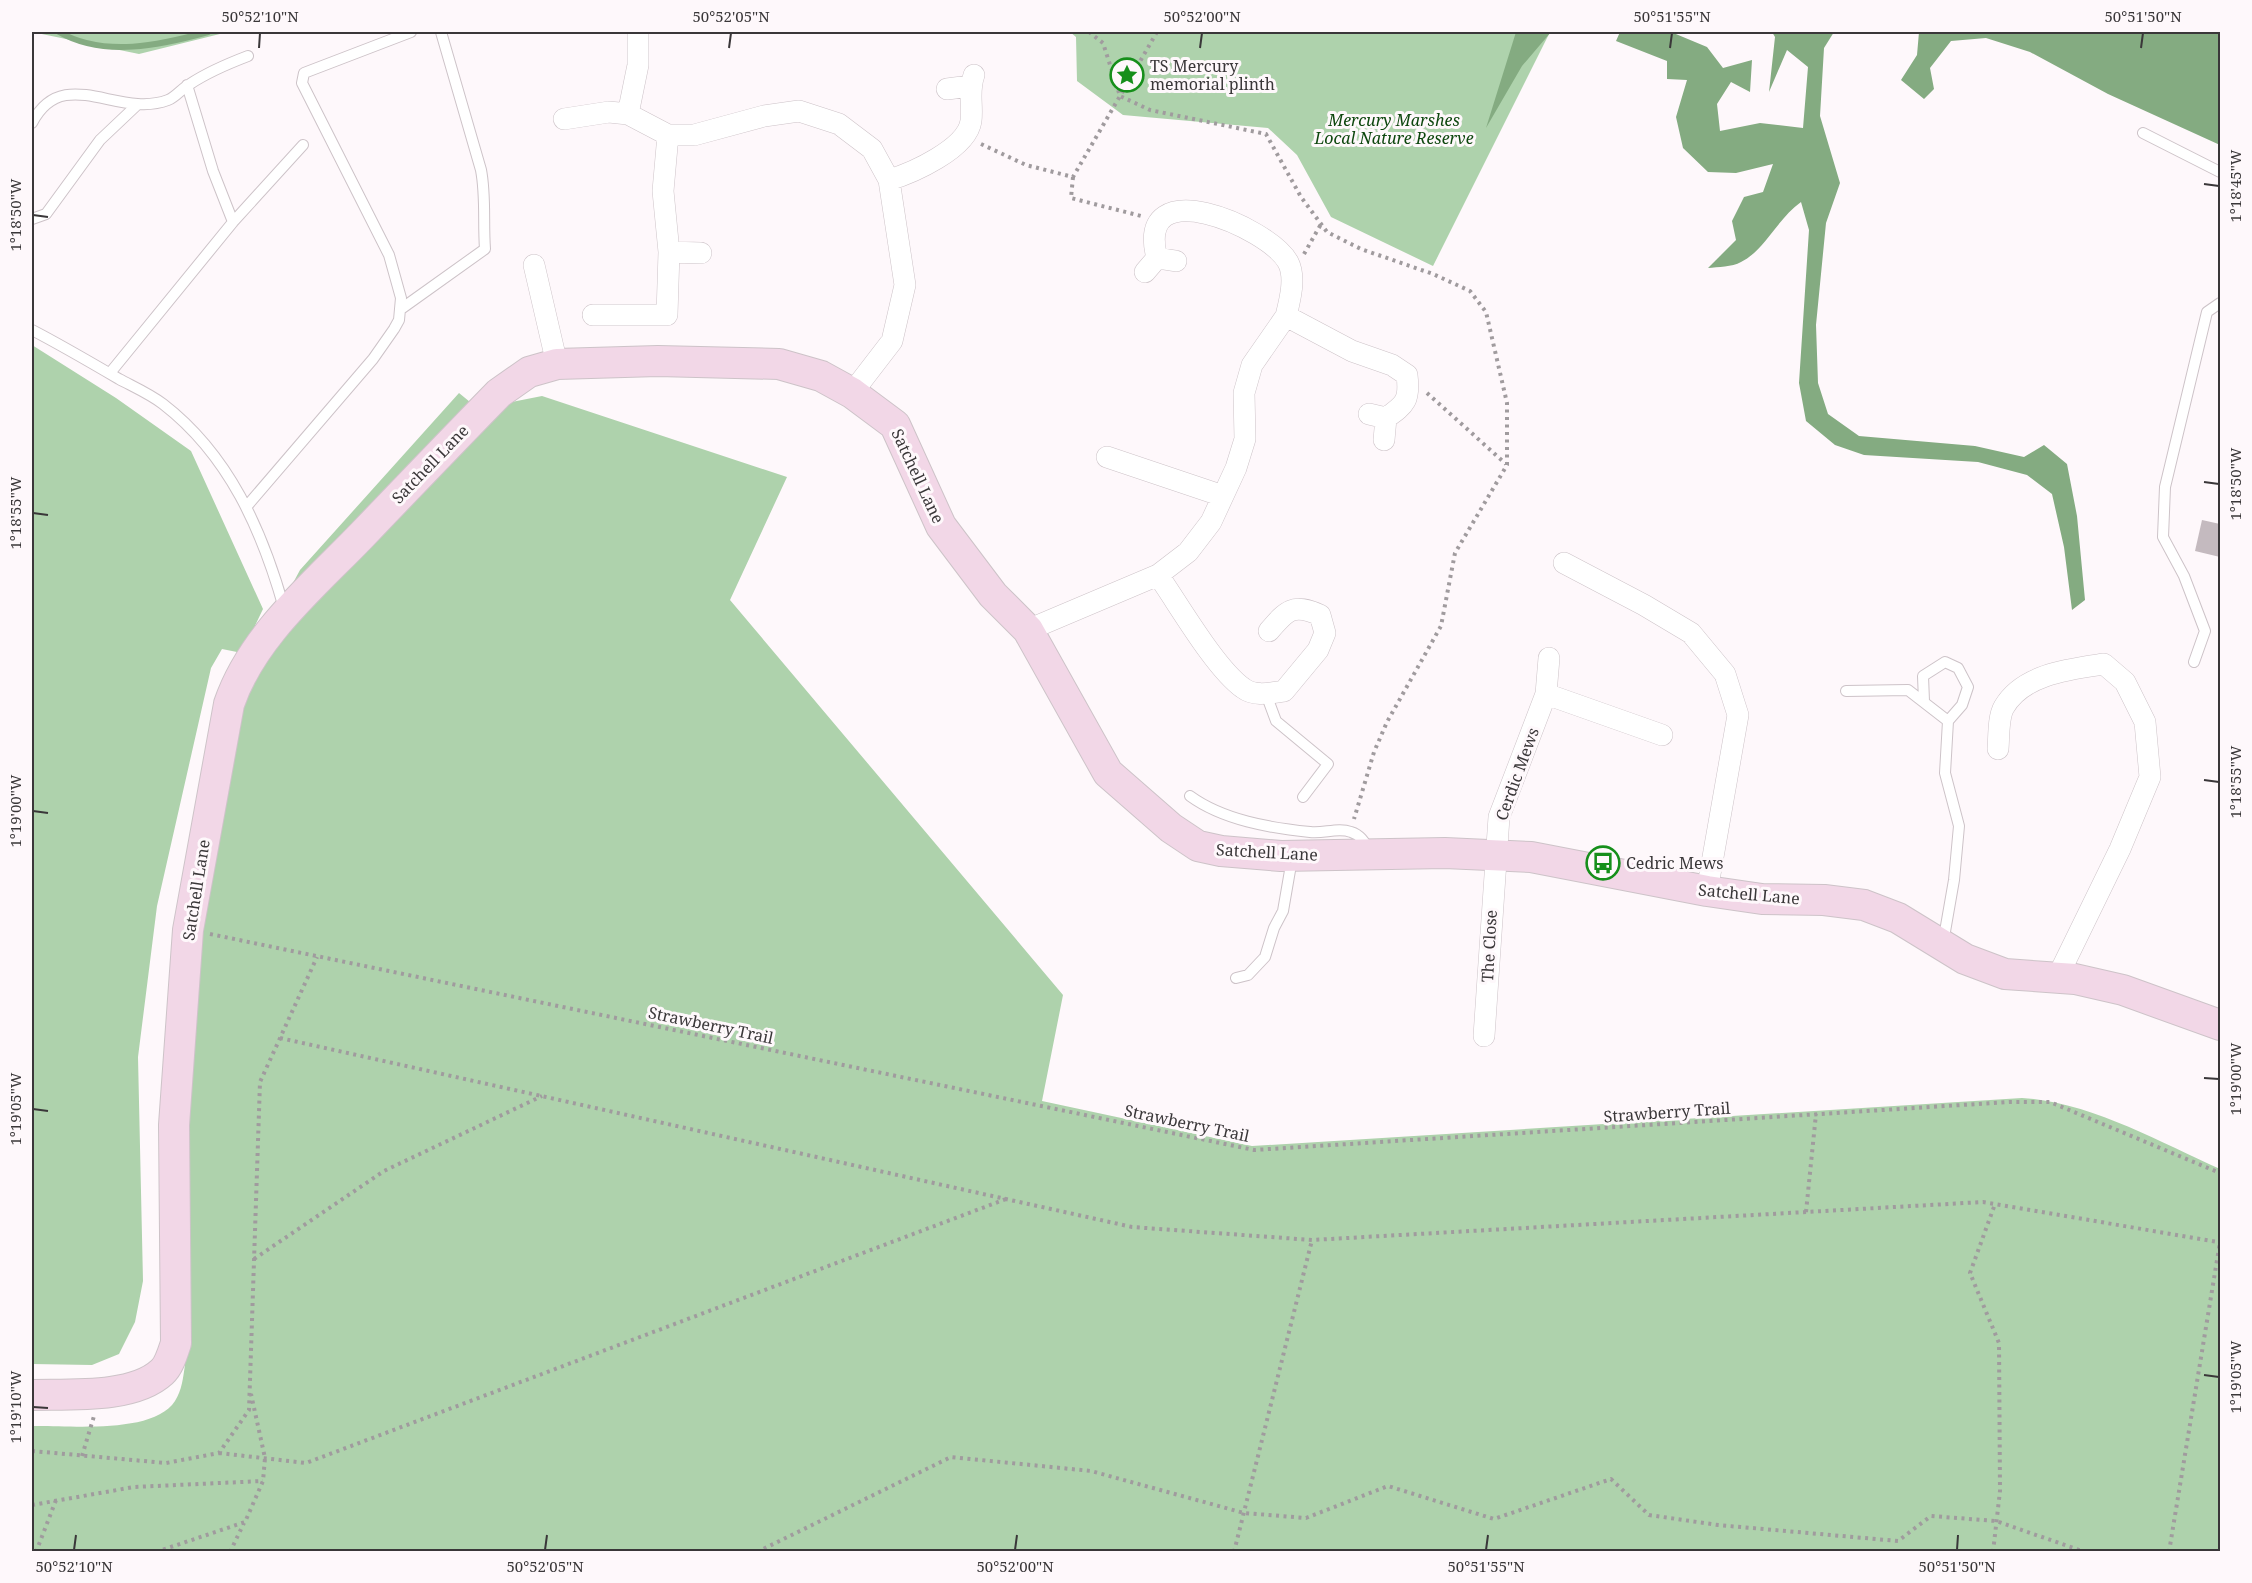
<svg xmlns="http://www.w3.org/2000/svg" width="2252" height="1583" font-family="'Noto Serif',serif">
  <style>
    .green { fill: #aed2ac }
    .water { fill: #84ab81 }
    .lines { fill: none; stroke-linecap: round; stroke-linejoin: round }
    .stream { stroke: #84ab81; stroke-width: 6 }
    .building { fill: #c4babf }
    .lane-casing { stroke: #cdc3c8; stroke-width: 12 }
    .street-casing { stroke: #cdc3c8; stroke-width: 22 }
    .secondary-casing { stroke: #cdc3c8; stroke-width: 32 }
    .path { stroke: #a09b9e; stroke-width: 4; stroke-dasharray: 3 4.5; stroke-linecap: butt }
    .lane { stroke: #fff; stroke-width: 10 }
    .street { stroke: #fff; stroke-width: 21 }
    .secondary { stroke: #f2d7e7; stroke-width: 30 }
    .ticks { fill: none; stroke: #3a3739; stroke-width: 2 }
    .labels { text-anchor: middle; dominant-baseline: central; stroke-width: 6; stroke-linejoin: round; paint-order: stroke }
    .poi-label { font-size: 16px; fill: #3a3739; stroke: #fef8fb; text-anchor: start }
    .park-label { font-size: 16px; font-style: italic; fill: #0d470e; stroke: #fef8fb }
    .street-label { font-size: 16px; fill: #3a3739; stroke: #fef8fb }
    .neatline { fill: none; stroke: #3a3739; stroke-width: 2 }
    .ticks-label { font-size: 15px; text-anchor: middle; fill: #3a3739 }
  </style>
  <rect width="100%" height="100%" fill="#fef8fb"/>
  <!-- green -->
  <path class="green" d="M32,32H228L139,54Z
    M1070,32H1550L1433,266L1331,217L1297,155L1268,128L1123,115L1077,81L1076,37Z
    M32,345L116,398L191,451L263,609L242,653L222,649L211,668L157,906L138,1057L143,1281L135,1322L119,1354L92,1365L32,1364Z
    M459,393L481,411L487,407L542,396L787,477L730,600L1063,995L1042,1101L1252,1146L2022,1098C2090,1102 2159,1142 2220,1169V1551H32V1426C68,1425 153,1435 175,1401C182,1390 183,1378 185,1365L180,1130L197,925L245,689L292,607L293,583L300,570Z"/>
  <!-- water -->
  <path class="water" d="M1516,32H1551L1522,66L1486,128Z
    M1620,32H1671L1707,47L1723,68L1752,60L1750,92L1731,82L1717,104L1720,131L1760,123L1803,128L1808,67L1787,50L1769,92L1775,37L1772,32H1834L1824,48L1820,116L1840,183L1826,223L1816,325L1818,383L1828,414L1859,436L1975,446L2024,457L2044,445L2067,464L2077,516L2085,600L2072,610L2064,547L2052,494L2027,475L1978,462L1864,455L1835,445L1806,421L1799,383L1809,230L1801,202C1778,218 1764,251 1741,262C1732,267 1718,267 1708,268L1736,240L1732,221L1744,197L1763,192L1773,164L1736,173L1708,172L1683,148L1676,117L1687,80L1667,79V61L1616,41Z
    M1919,32H2220V145L2108,94L2030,52L1986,38L1951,41L1930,68L1934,89L1924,99L1901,80L1917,55Z"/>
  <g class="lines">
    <!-- stream -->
    <path class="stream" d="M59,32C104,58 161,45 208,32"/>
  </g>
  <!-- building -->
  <path class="building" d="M2202,520L2220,524V557L2195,551Z"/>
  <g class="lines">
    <!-- lane casing -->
    <g class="lane-casing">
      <path id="lane" d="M187,85L213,171L233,222
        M32,123C63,63 118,119 168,100C176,97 182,88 190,84C208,72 227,64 248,56
        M2143,133L2220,172
        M32,219L46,214L100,140L137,105
        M401,309L485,249C483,222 486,196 481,170L441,32
        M32,330C61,345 90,362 119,379C134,387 150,394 163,404C229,455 262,530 284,608
        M110,373L233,222L303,145
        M247,506L373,359L394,329L399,320L401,298L389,255L302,83L304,73L411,32
        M2194,662L2205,631L2184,576L2163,537L2165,487L2207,312L2220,303
        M1846,691L1908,690L1948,721L1945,773L1959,826L1954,880L1943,943
        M1266,694L1276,721L1328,764L1303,797
        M1924,701L1923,676L1945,662L1958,668L1968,687L1962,705L1948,721
        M1190,796C1223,820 1270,828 1310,832C1323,834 1338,827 1351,832C1361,835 1365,843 1370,851
        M1236,978L1248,975L1265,957L1274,928L1283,911L1292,859"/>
    </g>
    <!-- street casing -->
    <g class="street-casing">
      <path id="street" d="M947,89L970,86
        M628,114L638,65V32
        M564,119L609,112L628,114L668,135H694L764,116L799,111L839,124L872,149L889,180L905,285L892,341L852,393
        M889,180C912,173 967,149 971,121C973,105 968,91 974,75
        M669,252L701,253
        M1157,258L1176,261
        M534,265L557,364
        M1145,272L1157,258C1134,169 1268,227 1288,262C1296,277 1290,300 1286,316
        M593,315H667L669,252L663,191L668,135
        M1384,440L1386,418
        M1107,457L1223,496
        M1564,563L1644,605L1691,633L1725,674L1738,715L1707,891
        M1158,575C1179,605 1215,668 1243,688C1255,697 1270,693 1284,691L1318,650L1325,633L1320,615C1293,603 1287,610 1269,631
        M1028,630L1158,575L1188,552L1211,522L1236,468L1245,439L1244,393L1252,365L1286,316L1352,351L1392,365L1407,375C1410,400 1406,404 1386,418L1369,414
        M1546,694L1662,735
        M1998,749C1999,738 1998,717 2004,707C2023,674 2070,669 2104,664L2125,682L2145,722L2150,777L2120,849L2057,978
        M1484,1036L1499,817L1546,694L1549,658"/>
    </g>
    <!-- secondary casing -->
    <g class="secondary-casing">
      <path id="secondary" d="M32,1395C69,1394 133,1399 162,1372C169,1366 173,1352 176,1343L174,1125L188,930L229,704C252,636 314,585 362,535C407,488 453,440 499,393L529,372L557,364L658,361L779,364L821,376L852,393L895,425L941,526L993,595L1028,630L1108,773L1171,828L1198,846L1221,851L1281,856L1445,853L1531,857L1707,891L1762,899L1824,900L1864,905L1898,918L1965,959L2005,974L2075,979L2123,990L2220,1025"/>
    </g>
    <!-- path -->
    <path class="path" d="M1157,32L1120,96L1150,110L1266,134L1301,197L1327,232L1361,249L1433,274L1470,291L1486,312L1507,403V465L1455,553L1441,626L1387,722L1374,752L1354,819
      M981,144L1026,165L1073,177L1120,96L1103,43L1089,32
      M1073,177L1071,198L1141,216
      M1304,254L1321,224
      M1427,393L1506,464
      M210,934L1254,1150L2009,1102H2050L2220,1173
      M280,1038L1132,1227L1312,1240L1983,1202L2218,1242
      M1806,1212L1816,1114
      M254,1259L384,1171L542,1096
      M32,1451L166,1463L219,1453L249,1410L260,1082L317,957
      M219,1453L306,1463L1006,1199
      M82,1456L94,1416
      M32,1505L134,1487L263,1481
      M36,1552L56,1500
      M156,1552L245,1522L263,1481L265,1458L251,1394
      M230,1552L244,1523
      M757,1552L951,1457L1091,1471L1244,1513L1306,1518L1388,1486L1494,1519L1611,1479L1649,1515L1718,1525L1898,1541L1931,1516L1996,1521L2085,1552
      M1234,1552L1312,1240
      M1993,1552L2000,1491L1999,1343L1970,1273L1995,1204
      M2169,1552L2220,1242"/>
    <!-- lane -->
    <use href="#lane" class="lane"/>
    <!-- street -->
    <use href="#street" class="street"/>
    <!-- secondary -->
    <use href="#secondary" class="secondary"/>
  </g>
  <!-- ticks -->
  <path class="ticks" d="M259,48L260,33M729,48L731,33M1200,48L1202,33M1670,48L1672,33M2141,48L2143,33M2204,184L2219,186M33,215L48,217M2204,482L2219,484M33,513L48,515M2204,780L2219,782M33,811L48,813M2204,1078L2219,1079M33,1109L48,1111M2204,1375L2219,1377M33,1407L48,1408M74,1550L76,1535M545,1550L547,1535M1015,1550L1017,1535M1486,1550L1488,1535M1957,1550L1958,1535"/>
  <!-- icons -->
  <defs>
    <g id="sight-ring" transform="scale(1.725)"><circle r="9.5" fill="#fef8fb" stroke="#168f1b" stroke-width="1.5"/><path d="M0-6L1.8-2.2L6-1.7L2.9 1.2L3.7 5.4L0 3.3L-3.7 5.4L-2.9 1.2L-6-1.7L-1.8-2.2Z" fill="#168f1b"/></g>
    <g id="bus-ring" transform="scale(1.725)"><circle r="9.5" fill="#fef8fb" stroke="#168f1b" stroke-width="1.5"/><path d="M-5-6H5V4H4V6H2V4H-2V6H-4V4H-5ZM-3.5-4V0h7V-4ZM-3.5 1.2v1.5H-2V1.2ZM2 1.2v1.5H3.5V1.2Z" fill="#168f1b"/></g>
  </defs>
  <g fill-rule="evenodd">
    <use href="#sight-ring" x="1127" y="75"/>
    <use href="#bus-ring" x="1603" y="863"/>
  </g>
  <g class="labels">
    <!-- poi labels -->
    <g class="poi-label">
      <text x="1150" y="66">TS Mercury<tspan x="1150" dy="18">memorial plinth</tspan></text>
      <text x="1626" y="863">Cedric Mews</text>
    </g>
    <!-- park labels -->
    <g class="park-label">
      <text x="1394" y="120">Mercury Marshes<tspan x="1394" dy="18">Local Nature Reserve</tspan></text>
    </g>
    <!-- street labels -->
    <g class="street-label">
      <text transform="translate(430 464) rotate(-46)">Satchell Lane</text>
      <text transform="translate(918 476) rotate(65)">Satchell Lane</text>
      <text transform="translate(1517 774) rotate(-70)">Cerdic Mews</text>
      <text transform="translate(1267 852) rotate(3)">Satchell Lane</text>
      <text transform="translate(196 890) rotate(-81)">Satchell Lane</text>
      <text transform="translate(1749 894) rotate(5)">Satchell Lane</text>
      <text transform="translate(1489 946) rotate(-87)">The Close</text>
      <text transform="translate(711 1025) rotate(12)">Strawberry Trail</text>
      <text transform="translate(1667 1112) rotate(-4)">Strawberry Trail</text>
      <text transform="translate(1187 1123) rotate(12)">Strawberry Trail</text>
    </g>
  </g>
  <!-- border -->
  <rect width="2252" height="1583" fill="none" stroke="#fef8fb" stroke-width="66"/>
  <rect x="33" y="33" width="2186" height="1517" class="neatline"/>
  <g class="ticks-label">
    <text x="260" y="22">50°52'10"N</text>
    <text x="731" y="22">50°52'05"N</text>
    <text x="1202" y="22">50°52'00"N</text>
    <text x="1672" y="22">50°51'55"N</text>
    <text x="2143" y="22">50°51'50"N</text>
    <text transform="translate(2236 186) rotate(-90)" y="5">1°18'45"W</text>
    <text transform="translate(16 215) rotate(-90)" y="5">1°18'50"W</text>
    <text transform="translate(2236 484) rotate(-90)" y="5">1°18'50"W</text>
    <text transform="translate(16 513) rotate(-90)" y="5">1°18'55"W</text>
    <text transform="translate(2236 782) rotate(-90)" y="5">1°18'55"W</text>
    <text transform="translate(16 811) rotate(-90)" y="5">1°19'00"W</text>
    <text transform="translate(2236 1079) rotate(-90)" y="5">1°19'00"W</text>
    <text transform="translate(16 1109) rotate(-90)" y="5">1°19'05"W</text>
    <text transform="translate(2236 1377) rotate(-90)" y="5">1°19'05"W</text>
    <text transform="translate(16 1407) rotate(-90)" y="5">1°19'10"W</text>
    <text x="74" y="1572">50°52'10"N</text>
    <text x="545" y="1572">50°52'05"N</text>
    <text x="1015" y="1572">50°52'00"N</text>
    <text x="1486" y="1572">50°51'55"N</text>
    <text x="1957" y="1572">50°51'50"N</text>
  </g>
</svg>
